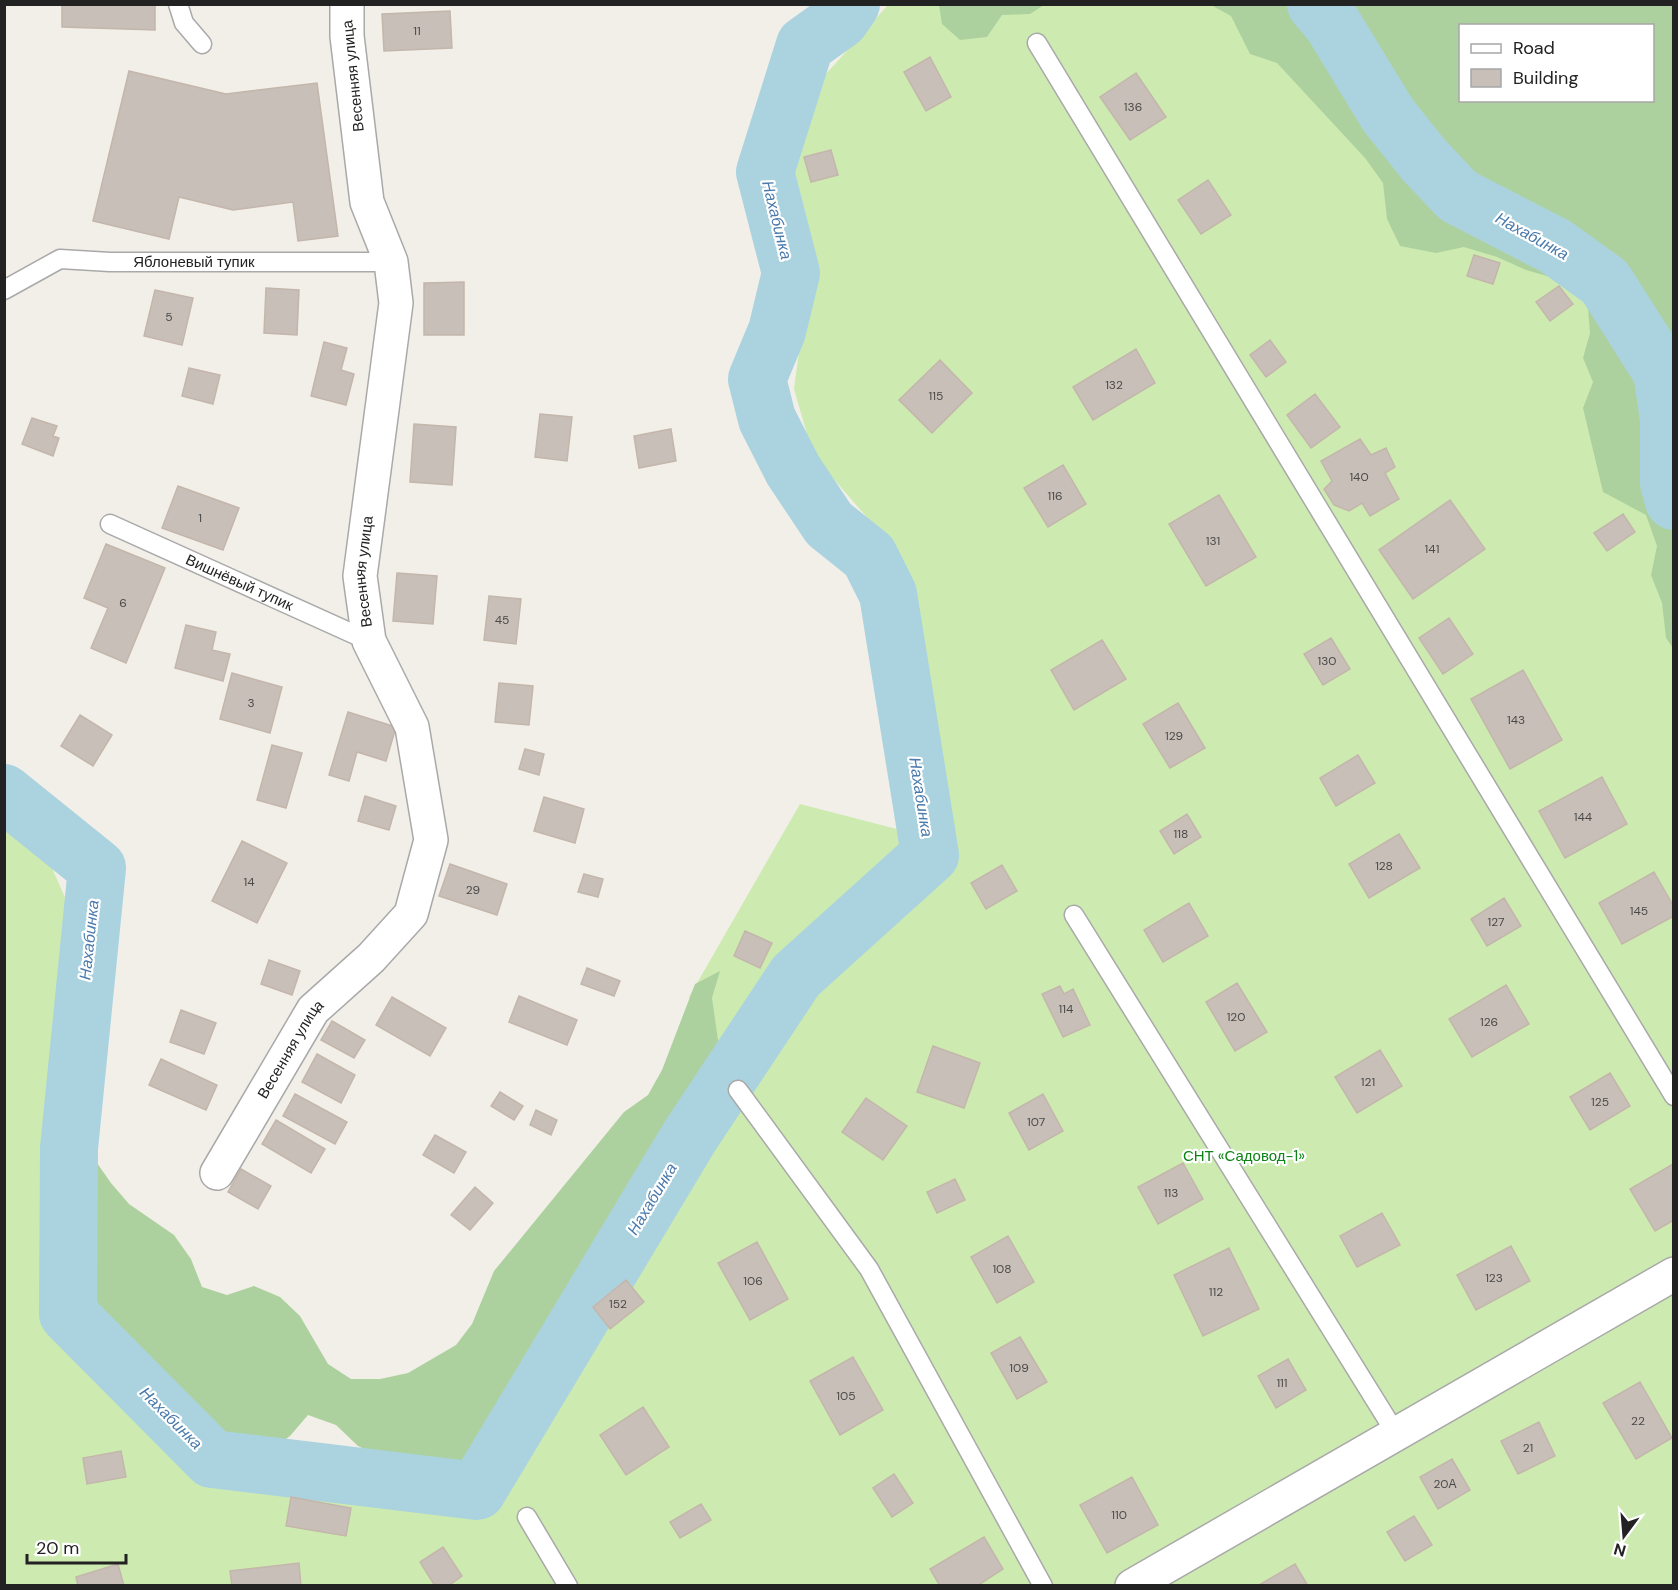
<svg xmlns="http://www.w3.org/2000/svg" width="1678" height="1590" font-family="'DM Sans',sans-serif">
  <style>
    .grass { fill: #cdebb0 }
    .forest { fill: #add19e; fill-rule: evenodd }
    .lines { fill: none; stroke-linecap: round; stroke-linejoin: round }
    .river { stroke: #aad3df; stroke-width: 58 }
    .building { fill: #c7bfb8; stroke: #c4b6ab; stroke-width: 1.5 }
    .service-casing { stroke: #a9a9a9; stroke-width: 21 }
    .minor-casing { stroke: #a9a9a9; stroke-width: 36 }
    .service { stroke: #fff; stroke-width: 18 }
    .minor { stroke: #fff; stroke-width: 33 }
    .labels { text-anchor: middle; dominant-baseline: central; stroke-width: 4.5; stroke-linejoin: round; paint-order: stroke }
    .number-label { font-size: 12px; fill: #4b4948 }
    .street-label { font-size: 15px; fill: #222; stroke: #fff }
    .park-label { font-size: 15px; fill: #0c8416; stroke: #fff }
    .water-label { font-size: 16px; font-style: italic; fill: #4a7aab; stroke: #fff }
  </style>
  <rect width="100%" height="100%" fill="#f2efe9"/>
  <!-- grass -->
  <path class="grass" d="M888,5H1266L1526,254L1595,305L1673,586V1585L5,1586V828L45,852L67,902L66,985L49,1313L219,1471L431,1511L494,1502L522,1461L572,1358L585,1310L737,1077L689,997L800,804L951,843L944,776L910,606L870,521L813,455L794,389L808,283L771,135Z"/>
  <!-- forest -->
  <path class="forest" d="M939,5V4L1044,5L1030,14L1002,15L987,37L960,40L942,24Z
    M1211,5H1673V648L1666,638L1662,603L1651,575L1657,546L1646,515L1603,492L1583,408L1593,382L1583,358L1590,333L1588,308L1582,286L1526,270L1497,257L1464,247L1436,253L1400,246L1387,219L1383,183L1365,158L1277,63L1250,54L1231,16ZM1460,26H1652V100H1460Z
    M720,971L712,998L720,1054L606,1241L558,1312L468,1466L412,1472L358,1446L336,1425L308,1415L290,1436L268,1452L239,1444L196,1405L171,1388L133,1346L106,1333L89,1309L80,1279L83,1143L111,1183L129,1204L174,1235L191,1259L202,1287L227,1295L254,1286L280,1297L300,1316L328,1364L351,1379H380L408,1373L456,1345L472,1324L494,1271L624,1112L648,1095L662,1070L695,984Z"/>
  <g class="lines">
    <!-- river -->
    <path class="river" d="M1316,4L1332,23L1388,115L1424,160L1458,196L1555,246L1605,282L1662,372L1669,419V483L1674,501
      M4,793L97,868L69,1148L68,1314L212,1459L477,1491L690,1136L796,976L930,855L888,594L869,556L829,524L793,470L767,419L757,379L777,331L791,273L765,172L805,45L840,20L851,4"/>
  </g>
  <!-- building -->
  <path class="building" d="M62,4H155V30L62,27Z
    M450,11L452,48L384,51L382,14Z
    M930,57L951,97L926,111L904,72Z
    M129,71L226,94L317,83L338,236L298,241L293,202L233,210L179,197L169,239L93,221Z
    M1136,73L1166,117L1130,140L1100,97Z
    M831,150L838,175L811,182L804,157Z
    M1208,180L1231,215L1201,234L1178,200Z
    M1474,255L1500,263L1493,284L1467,276Z
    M464,282V335H424V283Z
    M1559,286L1573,304L1550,321L1536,302Z
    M266,288L299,290L297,335L264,333Z
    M155,290L193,298L182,345L144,336Z
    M1270,340L1286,362L1266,377L1250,355Z
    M324,342L347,348L341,370L354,374L346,405L311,396Z
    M1136,349L1155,383L1093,420L1073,387Z
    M940,360L972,393L932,433L899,400Z
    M189,368L220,375L213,404L182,396Z
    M1315,394L1340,427L1311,448L1287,415Z
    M540,414L572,417L567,461L535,457Z
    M32,418L57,426L53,436L59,438L53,456L22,444Z
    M414,424L456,427L452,485L410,482Z
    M671,429L676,461L639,468L634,436Z
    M1360,439L1371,455L1386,448L1395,467L1385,473L1399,499L1370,516L1362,503L1349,511L1334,505L1324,489L1332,481L1321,461Z
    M1063,465L1086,504L1048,527L1024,488Z
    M178,486L239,508L223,550L162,528Z
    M1219,495L1256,557L1206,586L1169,524Z
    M1450,500L1485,549L1413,599L1379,550Z
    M1623,514L1635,532L1607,551L1594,533Z
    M106,544L165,568L126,663L91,648L108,608L84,598Z
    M397,573L437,576L433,624L393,621Z
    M489,596L521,599L516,644L484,640Z
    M1449,618L1473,654L1443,674L1419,638Z
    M186,625L216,632L212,650L230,654L223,681L175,668Z
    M1331,638L1350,669L1323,685L1304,654Z
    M1102,640L1126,679L1074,710L1051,670Z
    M1523,670L1562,740L1510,769L1471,699Z
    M232,673L282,687L270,733L220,719Z
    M499,683L533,686L529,725L495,722Z
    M1178,703L1205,748L1170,768L1143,724Z
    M348,712L396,727L386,761L357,752L349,781L329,775Z
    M80,715L112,735L93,766L61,746Z
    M272,745L302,753L286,808L257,800Z
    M525,749L544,754L539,775L519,769Z
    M1358,755L1375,783L1336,806L1320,778Z
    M1602,777L1627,824L1565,858L1539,811Z
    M365,796L396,806L389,830L358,821Z
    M544,797L584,809L575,843L534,831Z
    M1187,814L1201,837L1174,854L1160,831Z
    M1399,834L1420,868L1369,898L1349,864Z
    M242,841L287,863L257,923L212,901Z
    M450,864L507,884L497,915L439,896Z
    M1002,865L1017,891L986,909L971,883Z
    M1654,872L1674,907V916L1622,944L1599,903Z
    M584,874L603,879L598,897L578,892Z
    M1504,898L1521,926L1487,946L1471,919Z
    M1189,903L1208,936L1163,962L1144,930Z
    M745,931L772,943L760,968L734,956Z
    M269,960L300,971L292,995L261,984Z
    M587,968L620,981L614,996L581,984Z
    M1237,983L1267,1032L1235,1051L1206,1002Z
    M1506,985L1529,1024L1472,1057L1449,1019Z
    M1060,986L1064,994L1073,989L1090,1025L1063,1037L1042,994Z
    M519,996L577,1020L567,1045L509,1022Z
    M392,997L446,1028L430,1056L376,1025Z
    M181,1010L216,1023L204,1054L170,1042Z
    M332,1021L365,1040L354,1058L321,1040Z
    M933,1046L980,1063L964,1108L917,1092Z
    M1380,1050L1402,1086L1357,1113L1335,1077Z
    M317,1054L355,1075L341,1103L302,1082Z
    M161,1059L217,1085L206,1110L149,1085Z
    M1610,1073L1630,1106L1590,1130L1570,1097Z
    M500,1092L523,1106L514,1120L491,1106Z
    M295,1094L347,1122L335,1144L283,1116Z
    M1043,1094L1063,1131L1029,1150L1009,1113Z
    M866,1098L907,1126L883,1160L842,1132Z
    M536,1110L557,1120L551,1135L530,1125Z
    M276,1120L325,1149L311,1173L262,1144Z
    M435,1135L466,1152L454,1173L423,1155Z
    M1183,1163L1203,1199L1158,1224L1138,1187Z
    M1673,1164L1674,1220L1655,1231L1630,1189Z
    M241,1169L271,1186L258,1209L228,1192Z
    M955,1179L965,1200L937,1213L927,1192Z
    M475,1187L493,1203L470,1230L451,1215Z
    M1382,1213L1400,1245L1357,1267L1340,1236Z
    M1008,1236L1034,1282L997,1303L971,1257Z
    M757,1242L788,1299L750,1320L718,1263Z
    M1511,1246L1530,1281L1476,1310L1457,1275Z
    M1229,1248L1259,1309L1203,1336L1174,1275Z
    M626,1280L644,1302L610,1329L593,1307Z
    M1020,1337L1047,1382L1017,1399L991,1353Z
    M853,1357L883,1410L840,1435L810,1381Z
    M1288,1359L1306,1390L1276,1408L1258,1376Z
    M1640,1382L1672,1438L1636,1459L1603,1403Z
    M643,1407L669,1447L626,1475L600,1435Z
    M1539,1422L1555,1456L1518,1474L1501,1441Z
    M121,1451L126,1477L87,1484L83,1458Z
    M1452,1459L1470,1490L1438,1509L1420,1477Z
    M894,1474L913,1503L892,1517L873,1488Z
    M1132,1477L1158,1525L1107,1553L1080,1505Z
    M291,1497L351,1508L346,1536L286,1526Z
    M701,1504L711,1520L680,1538L670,1522Z
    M1414,1516L1432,1545L1405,1561L1387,1532Z
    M984,1537L1003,1569L977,1586H940L930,1569Z
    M443,1547L462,1576L448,1586H435L420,1562Z
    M299,1563L301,1586H232L230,1571Z
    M118,1564L124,1586H78L76,1577Z
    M1295,1564L1308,1586H1259V1585Z"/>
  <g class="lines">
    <!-- service casing -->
    <g class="service-casing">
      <g id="service">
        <path d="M178,4L184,23L202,44"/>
        <path d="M1037,43L1674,1096"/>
        <path id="s1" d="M4,290L60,259L110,262H391"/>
        <path id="s2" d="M110,524L369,641"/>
        <path d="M1074,915L1395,1432"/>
        <path d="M738,1090L869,1269L1043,1586"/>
        <path d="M527,1517L568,1586"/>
      </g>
    </g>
    <!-- minor casing -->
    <g class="minor-casing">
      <g id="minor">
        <path id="s3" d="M217,1173L313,1010L371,958L411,914L431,840L412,727L369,641L360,576L396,303L391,262L367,202L347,36V4"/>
        <path d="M1132,1586L1674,1274"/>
      </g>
    </g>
    <!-- service -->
    <use href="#service" class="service"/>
    <!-- minor -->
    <use href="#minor" class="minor"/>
  </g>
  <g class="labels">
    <!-- number labels -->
    <g class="number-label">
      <text x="417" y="31">11</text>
      <text x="1133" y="107">136</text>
      <text x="169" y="317">5</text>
      <text x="1114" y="385">132</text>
      <text x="936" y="396">115</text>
      <text x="1359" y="477">140</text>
      <text x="1055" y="496">116</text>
      <text x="200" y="518">1</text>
      <text x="1213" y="541">131</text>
      <text x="1432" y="549">141</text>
      <text x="123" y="603">6</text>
      <text x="502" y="620">45</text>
      <text x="1327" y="661">130</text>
      <text x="251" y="703">3</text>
      <text x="1516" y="720">143</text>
      <text x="1174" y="736">129</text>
      <text x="1583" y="817">144</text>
      <text x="1181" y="834">118</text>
      <text x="1384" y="866">128</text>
      <text x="249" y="882">14</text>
      <text x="473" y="890">29</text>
      <text x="1639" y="911">145</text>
      <text x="1496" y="922">127</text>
      <text x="1066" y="1009">114</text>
      <text x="1236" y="1017">120</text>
      <text x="1489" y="1022">126</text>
      <text x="1368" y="1082">121</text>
      <text x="1600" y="1102">125</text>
      <text x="1036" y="1122">107</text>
      <text x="1171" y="1193">113</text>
      <text x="1002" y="1269">108</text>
      <text x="1494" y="1278">123</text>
      <text x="753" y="1281">106</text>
      <text x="1216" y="1292">112</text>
      <text x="618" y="1304">152</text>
      <text x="1019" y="1368">109</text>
      <text x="1282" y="1383">111</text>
      <text x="846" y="1396">105</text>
      <text x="1638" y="1421">22</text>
      <text x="1528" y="1448">21</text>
      <text x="1445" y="1484">20А</text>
      <text x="1119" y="1515">110</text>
    </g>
    <!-- street labels -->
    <g class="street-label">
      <text transform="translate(353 76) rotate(-96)">Весенняя улица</text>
      <text stroke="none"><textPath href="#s1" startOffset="198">Яблоневый тупик</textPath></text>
      <text stroke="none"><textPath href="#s3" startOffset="684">Весенняя улица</textPath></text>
      <text stroke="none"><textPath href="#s2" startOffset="142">Вишнёвый тупик</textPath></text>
      <text stroke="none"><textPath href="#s3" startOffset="144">Весенняя улица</textPath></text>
    </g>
    <!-- park labels -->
    <g class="park-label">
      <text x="1244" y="1156">СНТ «Садовод-1»</text>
    </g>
    <!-- water labels -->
    <g class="water-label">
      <text transform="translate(777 220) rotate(76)">Нахабинка</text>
      <text transform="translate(1532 236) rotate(29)">Нахабинка</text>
      <text transform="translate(921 797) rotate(81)">Нахабинка</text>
      <text transform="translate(89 940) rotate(-84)">Нахабинка</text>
      <text transform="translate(652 1199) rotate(-59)">Нахабинка</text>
      <text transform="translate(171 1418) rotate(45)">Нахабинка</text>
    </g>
  </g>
  <!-- border -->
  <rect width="1678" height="1590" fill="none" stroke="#222222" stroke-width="12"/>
  <!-- legend -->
  <rect x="1459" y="24" width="195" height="78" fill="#ffffff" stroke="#a7a7a7" stroke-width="1.5"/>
  <rect x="1471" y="44" width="30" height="9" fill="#ffffff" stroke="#a7a7a7" stroke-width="1.5"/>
  <text x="1513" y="54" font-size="18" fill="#222222">Road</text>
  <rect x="1471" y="69" width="30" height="18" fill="#c7bfb8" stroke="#a7a7a7" stroke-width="1.5"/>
  <text x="1513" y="84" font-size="18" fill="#222222">Building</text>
  <!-- north arrow -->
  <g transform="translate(1624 1536) rotate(196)" stroke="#ffffff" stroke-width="4.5" paint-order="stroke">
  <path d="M0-4.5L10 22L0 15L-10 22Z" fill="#222222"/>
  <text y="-9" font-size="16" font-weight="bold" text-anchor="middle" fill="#222222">N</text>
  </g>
  <!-- scale -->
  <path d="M27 1554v9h99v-9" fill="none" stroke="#222222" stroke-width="3"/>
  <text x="36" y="1554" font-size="18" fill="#222222" stroke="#ffffff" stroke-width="4.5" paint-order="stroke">20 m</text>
</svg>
